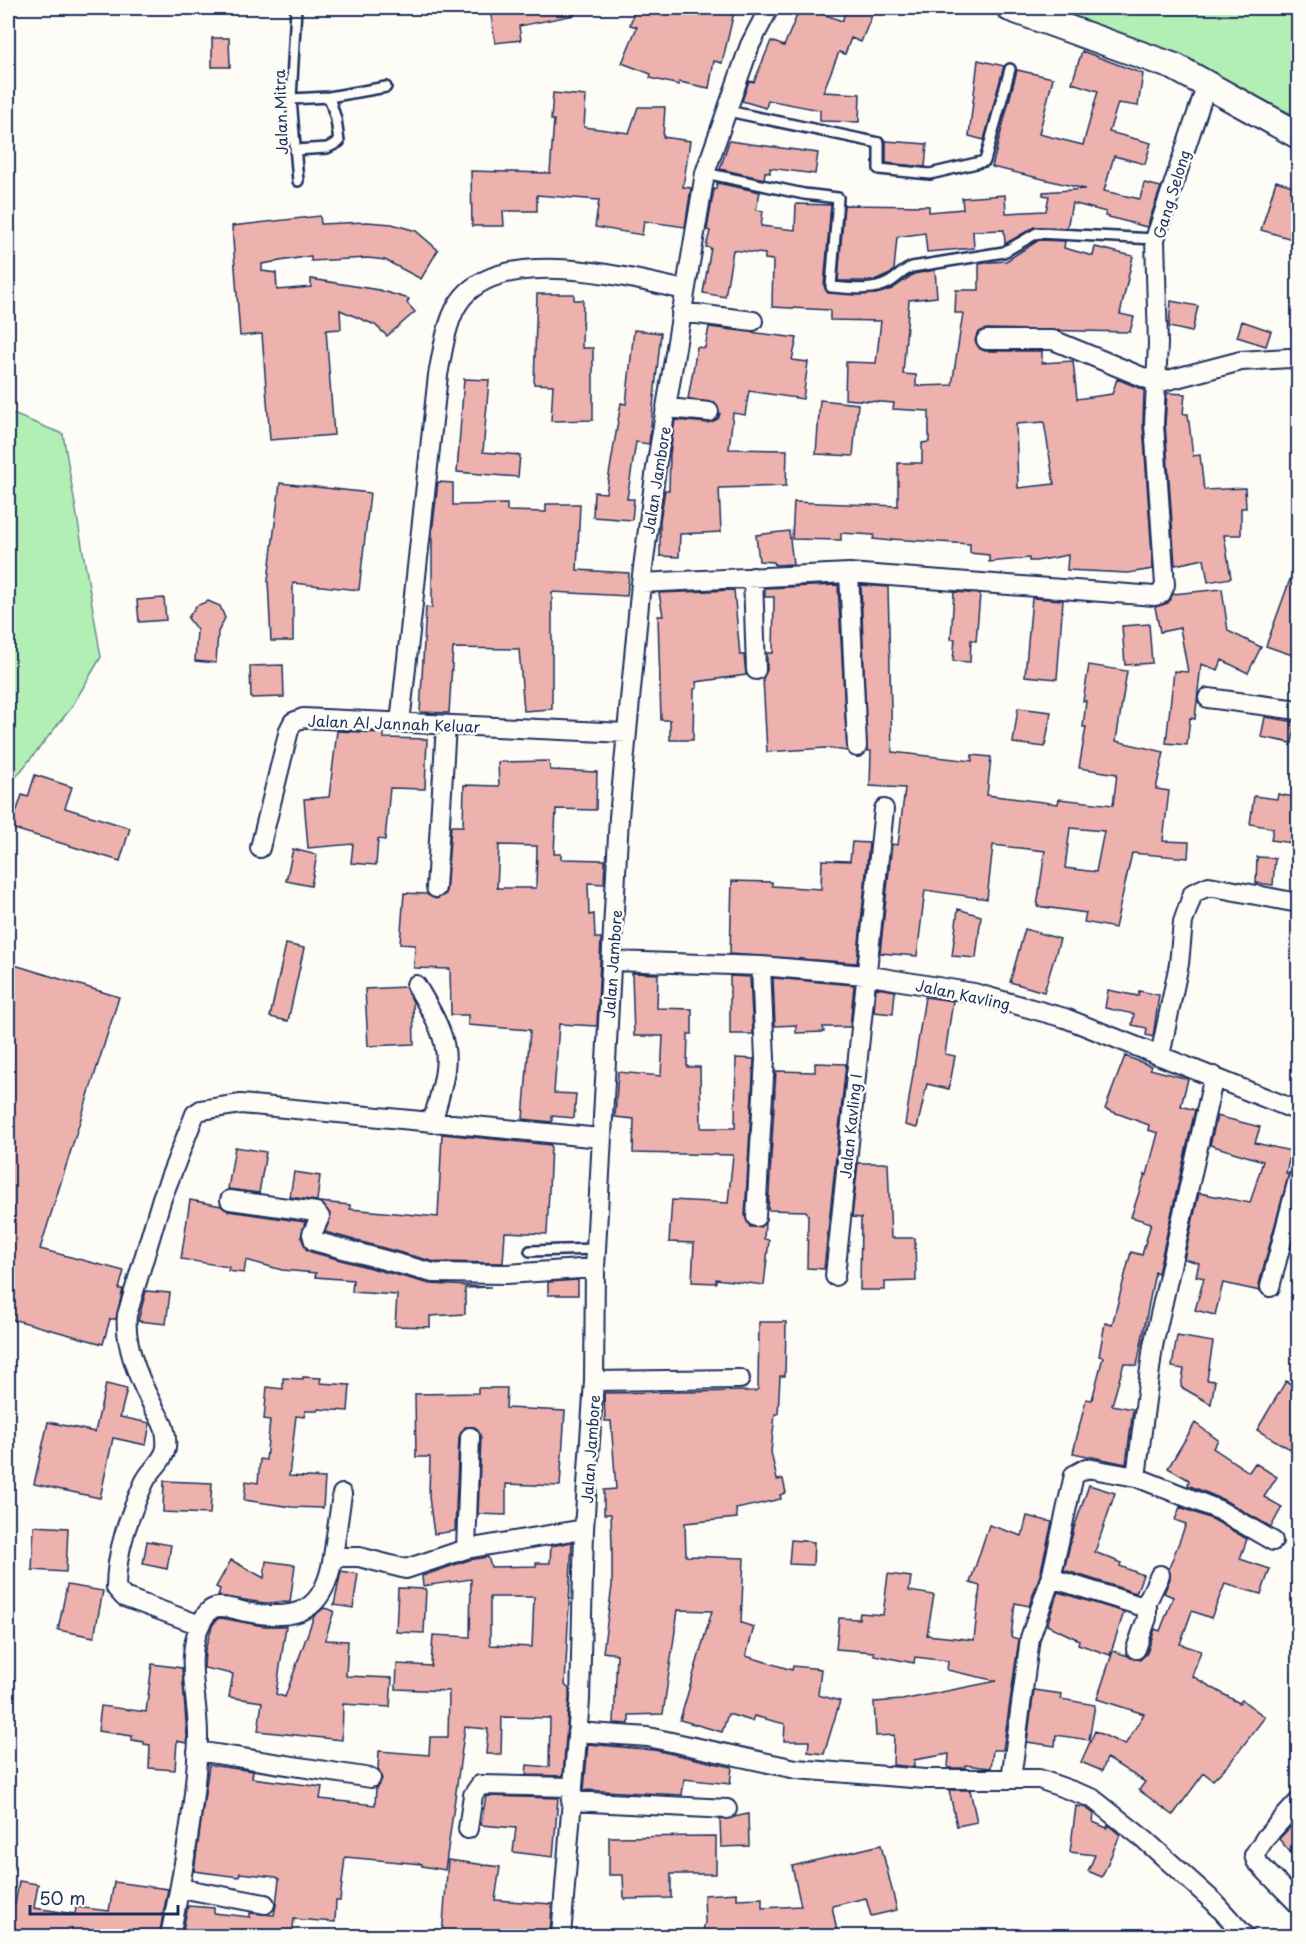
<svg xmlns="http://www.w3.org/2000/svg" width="1306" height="1944" font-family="'Playpen Sans',sans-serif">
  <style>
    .green { fill: #b2efb5; stroke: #668f8a; stroke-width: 1.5 }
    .building { fill: #edb2ad; stroke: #1b2f5e; stroke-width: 1.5; fill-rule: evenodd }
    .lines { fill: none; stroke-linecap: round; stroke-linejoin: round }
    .lane-casing { stroke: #1b2f5e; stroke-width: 14 }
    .street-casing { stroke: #1b2f5e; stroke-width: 22 }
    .secondary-casing { stroke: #1b2f5e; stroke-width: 30 }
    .lane { stroke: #fdfcf7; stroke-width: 9 }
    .street { stroke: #fdfcf7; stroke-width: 18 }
    .secondary { stroke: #fdfcf7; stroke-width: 26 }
    .labels { text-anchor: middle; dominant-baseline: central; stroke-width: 5; stroke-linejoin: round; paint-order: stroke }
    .street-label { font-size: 15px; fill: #1b2f5e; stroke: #fdfcf7 }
  </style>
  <rect width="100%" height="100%" fill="#fdfcf7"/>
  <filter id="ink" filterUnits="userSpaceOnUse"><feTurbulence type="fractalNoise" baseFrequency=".0167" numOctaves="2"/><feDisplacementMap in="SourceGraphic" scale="12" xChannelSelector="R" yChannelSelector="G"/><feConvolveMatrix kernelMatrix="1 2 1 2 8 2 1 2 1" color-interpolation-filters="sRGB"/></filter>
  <g filter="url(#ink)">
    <!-- green -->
    <path class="green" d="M1029,8H1298V117L1164,51Z
      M8,412L63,434L101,657L71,708L8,787Z"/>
    <!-- building -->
    <path class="building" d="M490,8H574L575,15L519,26L521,40L495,43Z
      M635,8H735L722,63L714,61L709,88L679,82V85L650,78L651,74L622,63L637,27L630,25Z
      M800,8H807L842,21L847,8H875L861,42L851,38L845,54L839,52L823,92L860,94L859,122L820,121V110L768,100L766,108L742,101L749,81L754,82L771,41L784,46Z
      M212,38H229L230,67H212Z
      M1082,51L1143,74L1138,106L1118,103L1109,132L1151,143L1145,164L1114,156L1104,191L1140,199L1144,183L1161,187L1147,227L1105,216L1106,212L1072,203L1067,228L1034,227L1005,244L1004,230L973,231L974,248L927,252L925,233L897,237L894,270L890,274L874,281H838L844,205L929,206V212L963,209L962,198L1005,195L1006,213L1046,211L1049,196L1043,195V192L1085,189L992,167L1017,70L1053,78L1039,134L1083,145L1098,91L1072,83Z
      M978,60L1004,66L984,140L969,136Z
      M553,93L586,96L584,127L629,133L638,107H665L663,137L690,141L683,187L691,188L685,227L644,221L642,235L595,227L599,200L537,195V211H503L504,226H472L471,171L550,173L554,120H551Z
      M729,141L818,153L815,174L770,168V173L765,172L764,179L720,169Z
      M886,141L927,144L925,167L886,163Z
      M1276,181L1299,188V241L1261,230Z
      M717,183L760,192L756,210L763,211L761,226L795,230L796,204L831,205L824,286L828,293L876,294L892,289L914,274L935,270L937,297L909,300L903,374L916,375V386L952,385L963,313H955L956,290H979V263L1006,261L1039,240L1065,241L1064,248L1093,256L1095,247L1133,256L1120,314L1134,317L1130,332L986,329L977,334L975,341L980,349L985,351H1042V363L1073,361L1077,399L1112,394L1117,379L1144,390L1143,425L1153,569L1128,573L1067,570L1068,555L1036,561H1029V558L989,562V555L970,553V544L891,539V541L873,539L874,535L841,533V540L792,539L794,502L898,506V463H922V443L929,442V411L893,409L894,403L845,399L846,362L876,363L881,321L830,320V310L772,307L773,260L765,259V254L733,250L725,297L703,293L711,248L706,247L710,231L707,230L714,189H716ZM1044,422L1054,484L1018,488L1016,424Z
      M320,216L321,224L367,222L392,224L416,231L438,250L421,279L385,260L368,258L311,261V256L262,264V271L276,273L277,290L311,287V279L379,290L409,299L407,303L415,312L387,336L375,325L340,310L341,329L326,330L334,435L270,440L262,334L240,336L232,226Z
      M537,294H574V300H583L582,348H593V420L551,421L553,385L534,384Z
      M1171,301L1198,306L1192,332L1169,327Z
      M1242,321L1271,331L1266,346L1237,337Z
      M709,327L797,338L792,360L808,362L803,399L749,391L745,415L733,413L729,449L787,450L786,486L719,488L721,532L680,534L679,557L660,556V521L665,490H669L670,454L675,420L708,423L718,419L720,414L715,403L688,399L697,347L705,348Z
      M634,330L661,333L649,444L636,442L627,499H634L632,520L593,517L594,492L606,493L621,403L626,404Z
      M464,379L489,380L483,452L520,455L518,477L457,472Z
      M1167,393L1185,394L1183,414H1188L1193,456L1200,455L1204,490L1245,488L1246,508H1241V535H1224L1231,578L1208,582L1204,559L1175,565L1165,424Z
      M820,400L858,404L853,456L816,454Z
      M438,482L453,483V505L507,504V511L546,512V504H580L577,570L629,573L627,596L552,592V709L524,711L519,649L453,648L449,713L420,712L426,607L432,608V533Z
      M280,483L370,493L359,590L293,583V641H271L268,580Z
      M789,531L793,564L775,565L774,562L759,561L756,535Z
      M1296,563H1299V645L1295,656L1266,646Z
      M838,585L847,751L825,748L767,752L763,678L767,670V653H773L774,597H765V588Z
      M861,585L888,587L892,752L972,761V755L991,757L987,795L1058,804L1059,799L1113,805L1117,774L1079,768L1086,727H1083L1086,701H1083L1089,665L1127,671L1116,741L1164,752L1156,789L1169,791L1163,841L1189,842L1188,858L1132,853L1115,928L1084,922L1086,913L1037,906L1045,851L993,845L987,899L925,890L917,956L880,953L892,844L898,845L905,788L870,786L871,751H867ZM1070,828L1104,831L1096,872L1065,868Z
      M1222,589L1228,631L1261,647L1248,673L1222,660L1218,670L1201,664L1195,719L1190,718L1187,745L1166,743L1174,671L1188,672L1180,628L1160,632L1155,607L1168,603L1173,594Z
      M734,590L740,655H744L746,675L696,682L697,688L694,689L693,740H670V720H661L658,616H663L659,593Z
      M954,592L980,594L976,641L971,640L970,662L953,661L955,639H951Z
      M164,598L166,620L139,622L137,600Z
      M1032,598L1063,600L1057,679L1025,676Z
      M208,601L220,606L225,618L218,632L216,663L195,661L197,630L188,618L196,606Z
      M1149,624L1152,663L1125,665L1122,626Z
      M283,665L284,697L251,698L250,666Z
      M1018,708L1051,712L1045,747L1013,743Z
      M1265,717L1296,722L1292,743L1261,737Z
      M337,731L384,733V738L427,739L425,789L390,788L385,840L378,839L376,865L351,863L353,844L308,848L304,799L329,797Z
      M549,761L550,770L597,772L596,810L556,809L554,854H561V859L605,860L604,884L588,883L589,915L594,914L595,938H601L597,1026L559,1024L554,1093L576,1094L574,1118L552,1116V1122L523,1119L530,1030L468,1025V1015H451L450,969L414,968L415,945L400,944L404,893L426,894L436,899L446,894L451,826H463L464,785L499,786L498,762ZM499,845L537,846L536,888H497Z
      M35,775L72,787L65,808L130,828L120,861L11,828L22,795L28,797Z
      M1278,794L1299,798V844L1271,840L1273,828L1250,824L1254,796L1277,799Z
      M852,842L869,843L857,963L730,954L732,881L772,882V886L821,889L822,860L850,861Z
      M293,849L317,855L311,886L286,881Z
      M1257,857L1275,858L1273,885L1256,883Z
      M958,909L981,916L976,958L952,956Z
      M1025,929L1060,939L1044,992L1010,982Z
      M286,944L304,948L288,1021L270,1017Z
      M8,963L119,997L40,1249L124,1271L119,1289H123L116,1319H110L103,1344L8,1318Z
      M632,973L658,974L657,1008L692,1009V1034H688L687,1067H700L701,1128H735L736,1058L754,1059L745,1216L750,1227H760L765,1223L764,1239L769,1240L764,1285L716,1279V1283L692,1282L694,1243L669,1242L672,1200L728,1203L733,1155L633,1153L634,1119L615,1117L618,1072L661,1076L663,1036H634Z
      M730,976L750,977L753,1034H730Z
      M773,978L854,985L850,1027H823L824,1032L796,1033V1025L775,1026Z
      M405,987L413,1002L414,1044L368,1046L365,989Z
      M876,988L895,991L893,1014L874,1012Z
      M1108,990L1138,996L1139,991L1159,995L1153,1037L1146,1035L1147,1028L1132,1025L1134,1014L1105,1008Z
      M925,997L953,1001L945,1054L955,1056L949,1089L927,1084L917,1128L905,1125Z
      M1125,1056L1151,1066L1150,1069L1188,1079L1181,1106L1195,1110L1158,1273L1155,1272L1137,1366L1124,1363L1112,1405L1133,1409L1126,1464L1073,1453L1086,1399L1092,1400L1103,1357L1099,1356L1105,1323L1112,1325L1131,1252L1142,1255L1151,1223L1131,1217L1145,1174L1147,1175L1158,1133L1148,1130L1149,1125L1105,1109Z
      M815,1063L846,1064L824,1269L807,1268L808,1214L806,1211L768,1210L776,1071L815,1072Z
      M1217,1116L1260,1127L1255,1143L1291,1151L1286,1173H1289L1259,1284L1260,1291L1223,1283L1215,1315L1195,1310L1204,1278L1196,1276L1199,1263L1184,1259L1199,1193L1250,1203L1263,1161L1210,1145Z
      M442,1134L551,1145L547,1234L505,1232L503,1263L435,1262L325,1232L331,1215L319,1202L350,1205V1209L438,1217Z
      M235,1147L266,1152L259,1193L228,1189Z
      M858,1163H888L891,1238H915L916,1281L885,1282V1290H860L861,1218L852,1217Z
      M294,1172L320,1176L317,1201L290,1197Z
      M190,1200L221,1206L228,1211L305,1222L301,1237L306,1249L311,1252L430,1284L491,1287L465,1288V1314L430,1316V1327L395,1326L397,1295L352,1292L353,1280L315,1277L316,1273L282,1270L246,1260L244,1273L228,1271L229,1267L181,1259Z
      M578,1280V1295H548V1282Z
      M146,1291L170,1293L166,1324L138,1321Z
      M759,1322H786L785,1376H780L778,1414H775L771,1452L777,1480L783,1479L786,1493L780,1495L781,1499L736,1509L737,1518L685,1523L686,1556L744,1558L741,1623L754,1627L746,1656L792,1670L793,1666L821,1669L818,1695L840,1701L824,1754L808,1752L809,1741H784L785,1724L754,1716L752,1721L728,1714L722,1732L680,1720L712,1611L678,1610L663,1714L629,1715V1724L614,1723L617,1654L603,1652L612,1586V1547L611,1514H604V1490L616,1489L611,1421H605L604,1393L755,1391L758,1389Z
      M1177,1336L1213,1342L1207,1380L1215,1381L1211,1404L1181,1387L1184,1369L1172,1367Z
      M303,1377L321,1378L320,1383L350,1385L348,1411L318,1409V1411H305L304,1417L296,1416L289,1476L325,1478L323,1508L292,1507L244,1500L246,1481L258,1483L260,1459L266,1460L270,1420L264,1419L267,1387L283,1389V1378L303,1379Z
      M1286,1381L1299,1389V1434L1290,1449L1257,1430Z
      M106,1384L127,1389L120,1417L150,1423L146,1445L113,1438L100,1498L34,1484L48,1422L95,1432Z
      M478,1388H507L506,1408L565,1411L560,1486L506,1484V1515L478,1514L481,1437L475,1427H465L459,1437L455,1531L434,1534L429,1497L430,1457H416L415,1394L478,1393Z
      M1195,1423L1218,1440L1213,1448L1249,1472L1255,1463L1277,1477L1264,1497L1282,1507L1271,1527L1224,1500L1188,1485L1189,1480L1168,1468Z
      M164,1481L212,1483L210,1514L163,1512Z
      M1089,1485L1115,1493L1095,1552L1121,1563L1120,1566L1143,1575L1136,1593L1064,1570L1074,1528Z
      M1180,1507L1214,1520L1247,1539L1240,1559L1270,1569L1261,1594L1225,1584L1211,1618L1192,1611L1180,1644L1201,1651L1192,1676L1239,1703L1242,1700L1265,1717L1229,1764L1213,1780L1204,1773L1173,1815L1139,1790L1145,1782L1107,1758L1102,1771L1081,1762L1095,1731L1125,1745L1144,1714L1097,1699L1113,1651L1140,1660L1147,1653L1155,1629L1160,1631L1173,1597L1164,1593L1170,1579L1169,1568L1186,1524L1175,1520Z
      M1027,1516L1052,1522L1040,1575L1029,1606L1015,1603L1011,1637L1019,1639L1003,1750H993L991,1768L965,1765V1768H948L949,1754L914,1760V1767L893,1765L894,1735L876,1736L874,1702L902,1700L997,1681L947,1670L948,1661L915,1657L914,1663L874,1655V1652L836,1649L839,1618L859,1619L860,1613L883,1615L888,1574L911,1577L909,1591L934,1595L927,1635L974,1640L980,1586L970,1583L989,1525L1022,1536Z
      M34,1526L68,1528L66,1572L32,1570Z
      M791,1540L814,1542L813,1565L789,1564Z
      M147,1541L171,1545L167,1569L143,1564Z
      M572,1542L565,1685L569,1689V1699L563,1776L526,1775L527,1765L549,1767L550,1718L502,1717L501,1754H486L488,1729L465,1727L445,1870L422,1866V1864L345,1857L340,1901H336L335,1922L294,1919L292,1936L182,1934L188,1906L214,1908V1913L250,1917V1913L274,1915L276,1905L279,1879L276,1877L240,1873L239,1877L194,1871L209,1765L253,1771L252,1778L322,1787L320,1799L375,1805L376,1788L382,1779L378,1769L379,1751L429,1755L430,1737H448L449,1691L396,1689L397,1664L431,1666L433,1635L470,1637L471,1579L423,1586L422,1576L469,1560L488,1557L491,1567L536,1566V1563H550L551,1546ZM490,1597H534L532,1647L490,1645Z
      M231,1560L264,1578L266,1561L295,1565L290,1602L265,1603L218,1596L220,1589L216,1587Z
      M341,1571L358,1574L353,1608L334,1605Z
      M67,1585L103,1591L94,1637L58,1630Z
      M398,1588L426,1589L424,1633L396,1632Z
      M1058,1592L1124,1612L1110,1655L1078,1644L1079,1640L1047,1625Z
      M324,1608L334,1611L325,1640L348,1641L346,1676L392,1678L390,1707L343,1704L342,1740L258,1731L262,1702L229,1697L233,1674L204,1668L205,1650L212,1626L217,1619L221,1618L263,1626H286L276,1694L285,1697L314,1616Z
      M152,1664L182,1668L187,1737L186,1743L177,1741L175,1770L149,1768L150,1745L144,1744V1742L132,1740V1736L98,1731L101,1706L146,1712Z
      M1034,1690L1062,1694L1061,1699L1095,1705L1089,1740L1056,1735L1055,1746L1027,1742Z
      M588,1744L654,1750L732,1767L730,1784L684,1779L682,1795L584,1790Z
      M949,1790H970L977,1822L957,1826Z
      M486,1796L558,1798L553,1857L513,1852L516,1828L481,1825Z
      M1076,1806L1086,1808L1094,1814L1093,1822L1107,1828L1108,1825L1120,1835L1102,1877L1088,1871L1095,1855L1070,1852Z
      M748,1814L749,1846L721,1847L720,1820Z
      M1299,1818V1844L1290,1852L1279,1839Z
      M716,1836V1874H671V1898L624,1899L623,1875H609V1837Z
      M881,1845L897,1910L871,1916L866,1898L832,1906L837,1931L812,1936H766V1934L702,1936L705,1922L704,1895L737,1893V1899L762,1898V1908L801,1906L792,1866Z
      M448,1860L500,1867L495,1900L552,1904L550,1936H442Z
      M19,1881L38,1884L34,1908L75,1914L76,1907L109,1911L114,1882L168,1889L159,1936L99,1932V1936H41L42,1933L8,1928V1904L15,1905Z"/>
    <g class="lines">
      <!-- lane casing -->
      <g class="lane-casing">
        <path id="lane" d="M296,8L291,99L298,181
          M291,99L329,97L386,87
          M728,111L879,143V169L930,174L985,161L1010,69
          M295,150L327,148L339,142L336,119L329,97
          M705,173L804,194L838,198L831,287C849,288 872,292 888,283C897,278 902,271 912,267L1004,252L1037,233L1155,239
          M530,1251L596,1249"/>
      </g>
      <!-- street casing -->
      <g class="street-casing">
        <path id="street" d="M681,312L753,321
          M986,340H1053L1157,383L1241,361L1289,358L1298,360
          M668,408L709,412
          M849,573L857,747
          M753,577L756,670
          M641,583L849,573L1155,596L1161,594L1165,585L1154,424L1158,344L1155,239L1207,84
          M1208,698L1298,710
          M400,723L438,375C443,351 446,317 463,297C507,246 628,277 684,290
          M260,848L289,730L293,722L303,718L626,733
          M436,888L446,725
          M613,961L761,966L865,975L974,993L1065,1018L1298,1111
          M416,985C453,1047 452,1054 432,1123
          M1160,1056L1179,964L1183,922L1193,893L1209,886L1298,903
          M1214,1076L1153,1346L1136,1477L1219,1510L1273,1541
          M230,1200L316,1212L320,1217L312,1234L314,1241L433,1273L507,1274L595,1268
          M756,1217L765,1059L761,966
          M835,1276L884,809
          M1270,1287L1298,1179
          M594,1381L740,1379
          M466,1549L470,1437
          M333,1557L342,1494
          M1051,1578L1147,1608
          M200,1625L124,1597L116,1588C116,1551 129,1516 144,1483C149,1471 164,1461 166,1448C168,1427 160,1420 151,1402C138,1377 124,1344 127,1315L162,1198L195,1114L201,1110L241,1104L601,1138
          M1136,1649L1147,1618V1602L1160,1575
          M577,1732L648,1737L796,1769L925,1779H1011L1030,1638L1051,1578L1074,1475L1087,1468L1136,1477
          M197,1751L371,1778
          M1011,1779H1039L1092,1798L1145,1840L1214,1902L1245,1936
          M571,1801L727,1809
          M1298,1802L1266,1837L1254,1855L1256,1861L1298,1904
          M468,1829L473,1795L480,1785L572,1787
          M180,1888L265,1904
          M170,1936C183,1873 196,1803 198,1738C199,1701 183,1656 202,1621C205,1616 208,1610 214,1608C223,1605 237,1610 246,1612C297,1621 324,1613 333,1557H359L406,1569L466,1549L584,1529
          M561,1936L580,1700L584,1529L594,1381L595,1268L619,817L641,583L656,468L705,173L750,45L769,8"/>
      </g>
      <!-- secondary casing -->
      <g class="secondary-casing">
        <path id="secondary" d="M1010,8L1175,67L1298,135"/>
      </g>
      <!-- lane -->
      <use href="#lane" class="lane"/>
      <!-- street -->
      <use href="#street" class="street"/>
      <!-- secondary -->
      <use href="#secondary" class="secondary"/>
    </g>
  </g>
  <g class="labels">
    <!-- street labels -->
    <g class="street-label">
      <text transform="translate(280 112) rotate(-92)">Jalan Mitra</text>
      <text transform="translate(1171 194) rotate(-73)">Gang Selong</text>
      <text transform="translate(656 480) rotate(-81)">Jalan Jambore</text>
      <text transform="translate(394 723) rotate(2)">Jalan Al Jannah Keluar</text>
      <text transform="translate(612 964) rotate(-86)">Jalan Jambore</text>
      <text transform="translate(963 994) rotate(12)">Jalan Kavling</text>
      <text transform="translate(850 1126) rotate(-84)">Jalan Kavling I</text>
      <text transform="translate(590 1449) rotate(-86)">Jalan Jambore</text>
    </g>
  </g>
  <!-- margin -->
  <rect width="1306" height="1944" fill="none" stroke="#fdfcf7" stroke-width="30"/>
  <rect x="15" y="15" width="1276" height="1914" fill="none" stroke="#1b2f5e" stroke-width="2" filter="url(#ink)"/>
  <!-- scale -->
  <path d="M30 1905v9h148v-9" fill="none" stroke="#1b2f5e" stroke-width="3"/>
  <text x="39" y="1905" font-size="18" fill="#1b2f5e" stroke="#fdfcf7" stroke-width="4.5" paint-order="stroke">50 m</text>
</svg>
